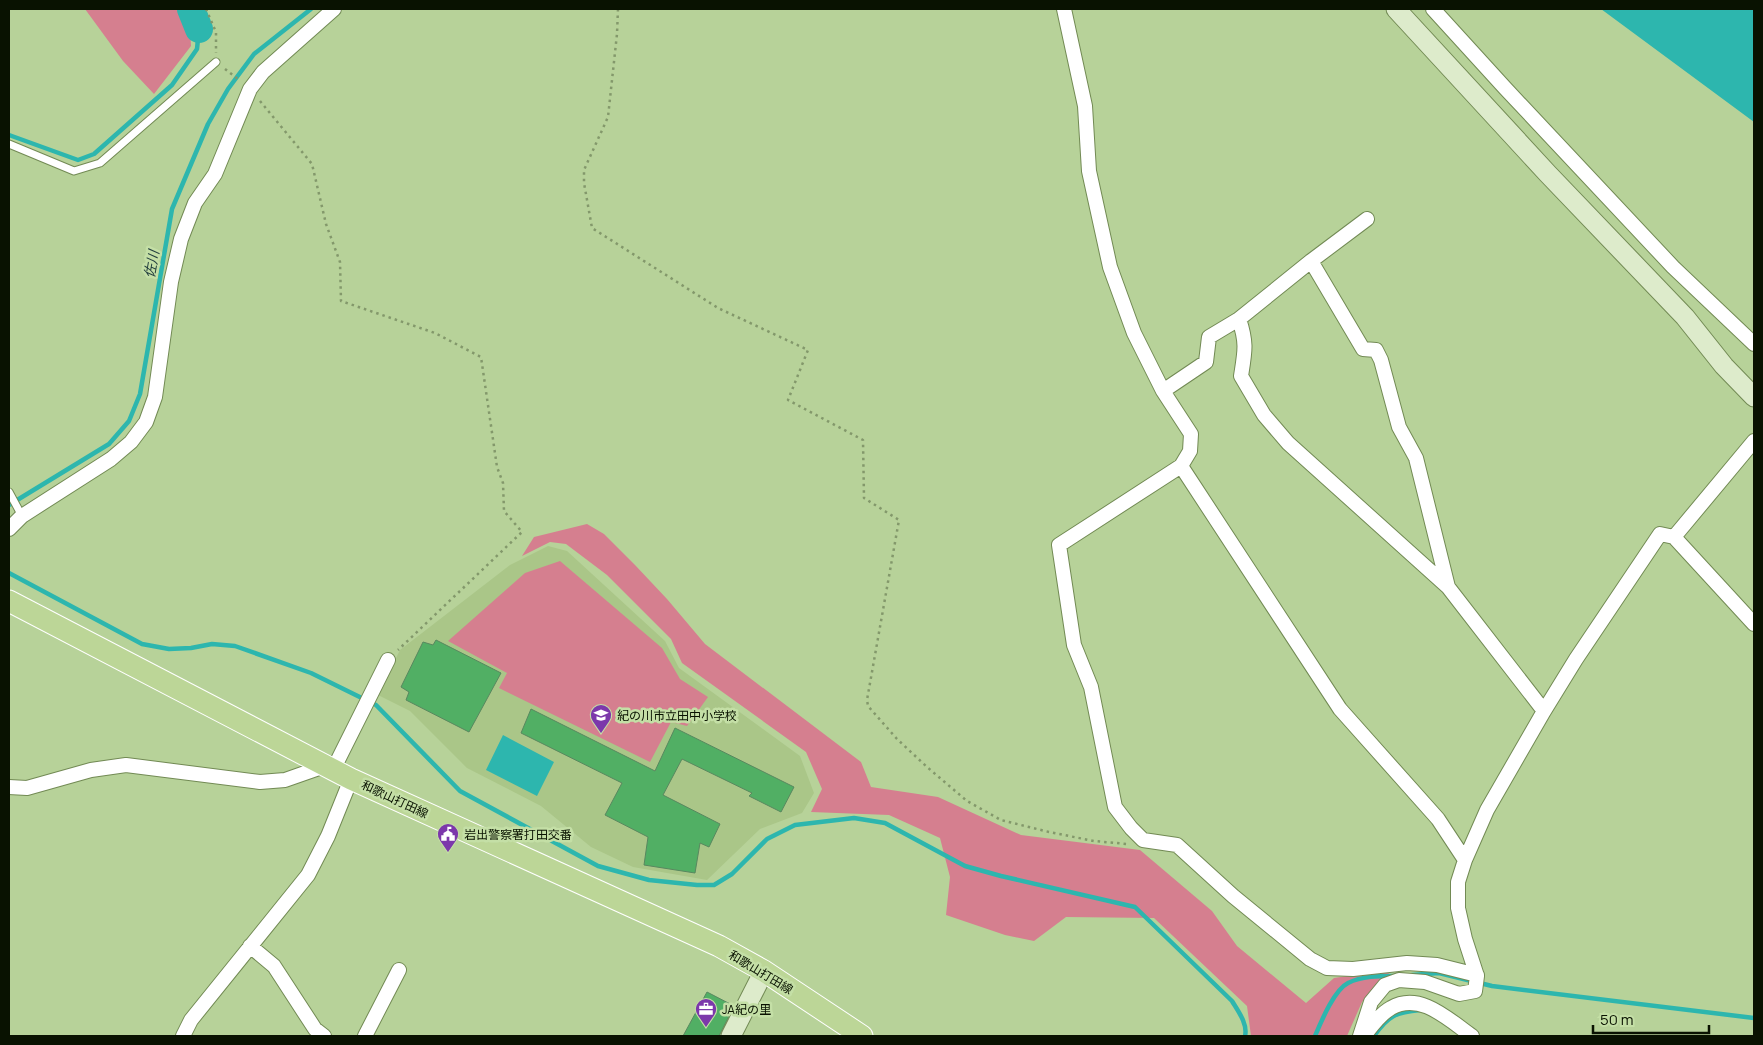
<svg xmlns="http://www.w3.org/2000/svg" width="1763" height="1045" font-family="Manrope,'Noto Sans JP',sans-serif">
  <style>
    .built { fill: #aac688 }
    .green { fill: #d57f8f }
    .water { fill: #2db6ae }
    .lines { fill: none; stroke-linecap: round; stroke-linejoin: round }
    .stream { stroke: #2db6ae; stroke-width: 4.5 }
    .river { stroke: #2db6ae; stroke-width: 28 }
    .building { fill: #51af64; stroke: #58885f }
    .lane-casing { stroke: #728a54; stroke-width: 9 }
    .street-casing { stroke: #728a54; stroke-width: 16 }
    .secondary-casing { stroke: #728a54; stroke-width: 21 }
    .primary-casing { stroke: #fff; stroke-width: 23 }
    .path { stroke: #83986b; stroke-width: 2.5; stroke-dasharray: 2.5 4; stroke-linecap: butt }
    .lane { stroke: #fff; stroke-width: 7 }
    .street { stroke: #fff; stroke-width: 14 }
    .secondary { stroke: #ddebcb; stroke-width: 19 }
    .primary { stroke: #bcd697; stroke-width: 21 }
    .labels { text-anchor: middle; dominant-baseline: central; stroke-width: 5; stroke-linejoin: round; paint-order: stroke }
    .poi-label { font-size: 12px; fill: #091201; stroke: #c4dfa6; text-anchor: start }
    .street-label { font-size: 12px; fill: #091201; stroke: #c4dfa6 }
    .water-label { font-size: 14px; font-style: italic; fill: #25413f; stroke: #c4dfa6 }
  </style>
  <rect width="100%" height="100%" fill="#b7d299"/>
  <!-- built -->
  <path class="built" d="M548,546L567,551L665,641L679,668L800,756L814,793L802,813L760,829L707,880L633,867L591,847L541,806L467,768L410,711L378,695L400,650L510,565Z"/>
  <!-- green -->
  <path class="green" d="M85,9H182L190,22L191,46L154,94L123,61Z
    M587,524L604,534L635,565L667,599L705,644L861,762L871,787L938,797L1021,835L1140,850L1212,911L1237,946L1306,1003L1334,978L1393,969L1362,1002L1347,1036H1251L1247,1006L1154,918L1066,917L1034,941L1005,935L946,915L950,877L940,838L889,815L811,812L822,789L806,752L682,663L671,639L607,575L566,544L550,542L522,556L534,537Z
    M560,561L662,648L680,679L708,697L687,726L671,722L650,762L499,688L507,673L448,641L525,573Z"/>
  <!-- water -->
  <path class="water" d="M1601,9H1754V122Z
    M503,735L554,762L537,796L486,770Z"/>
  <g class="lines">
    <!-- stream -->
    <path class="stream" d="M9,135L78,160L94,154L172,85L197,49L199,29
      M9,505L109,444L129,421L140,394L172,209L208,124L228,89L254,54L311,9
      M9,573L142,644L169,649L191,648L212,644L235,646L311,673L376,705L460,791L598,866L649,880L697,885H714L732,874L767,839L795,825L854,818L885,823L965,866L1001,876L1135,907L1232,1001C1238,1011 1248,1024 1245,1036
      M1412,975L1439,973L1492,986L1754,1018
      M1315,1036C1321,1022 1334,990 1348,983C1362,976 1379,976 1394,976
      M1374,1036C1388,1016 1396,1012 1420,1010"/>
    <!-- river -->
    <path class="river" d="M191,9L199,29"/>
  </g>
  <!-- building -->
  <path class="building" d="M436,640L501,673L469,732L406,700L409,692L401,687L423,642L433,645Z
    M531,709L655,771L675,728L794,787L781,812L749,796L752,793L682,759L663,795L720,824L709,847L700,843L695,873L644,865L648,837L605,815L622,783L521,733Z
    M707,992L734,1006L719,1036H683Z"/>
  <g class="lines">
    <!-- lane casing -->
    <g class="lane-casing">
      <path id="lane" d="M9,144L74,171L100,163L216,62
        M9,492L22,516"/>
    </g>
    <!-- street casing -->
    <g class="street-casing">
      <path id="street" d="M1064,9L1085,106L1089,171L1110,267L1134,333L1163,391L1191,434L1190,451L1181,466L1059,545L1074,645L1091,687L1115,807L1131,828L1143,840L1177,845L1233,896L1310,959L1327,968L1353,969L1407,963L1437,965L1477,975
        M1433,9L1505,88L1673,267L1754,344
        M1311,261L1363,349L1376,350L1381,360L1399,427L1416,458L1448,587
        M1239,319C1247,343 1245,351 1241,376L1264,415L1288,443L1448,587L1544,711
        M1163,391L1206,362L1209,337L1239,319L1311,261L1367,219
        M1181,466L1340,709L1438,819L1465,860
        M9,529L22,516L111,459L131,442L146,422L155,397L171,282L181,239L195,203L215,174L250,89L263,72L334,9
        M1674,537L1754,624
        M333,770L388,660
        M9,787L27,788L91,770L126,765L260,782L285,780L325,766
        M250,946L274,966L315,1029L324,1036
        M183,1036L191,1020L308,875L328,836L351,779
        M365,1036L399,970
        M1360,1036L1371,1002L1385,985L1399,980L1425,982L1459,994L1475,991L1477,976L1465,939L1458,908V882L1465,860L1487,810L1544,711L1576,659L1660,534L1674,537L1754,441
        M1364,1036C1371,1027 1380,1014 1391,1008C1420,991 1449,1020 1472,1036"/>
    </g>
    <!-- secondary casing -->
    <g class="secondary-casing">
      <path id="secondary" d="M1396,9L1548,174L1685,317L1724,366L1754,397
        M731,1036L764,971"/>
    </g>
    <!-- primary casing -->
    <g class="primary-casing">
      <path id="primary" d="M9,601L351,779L719,946L764,971L862,1036"/>
    </g>
    <!-- path -->
    <path class="path" d="M206,9L216,32V53
      M618,9L617,34L608,117L584,170V183L592,228L718,308L808,350L788,400L863,440L864,498L899,520L867,700L868,706L897,739L927,767L967,801L1001,820L1049,832L1094,841L1127,844
      M225,69L238,79
      M260,101L312,164L326,224L340,262L341,301L435,333L481,357L497,467L503,483L504,511L522,532L398,650"/>
    <!-- lane -->
    <use href="#lane" class="lane"/>
    <!-- street -->
    <use href="#street" class="street"/>
    <!-- secondary -->
    <use href="#secondary" class="secondary"/>
    <!-- primary -->
    <use href="#primary" class="primary"/>
  </g>
  <!-- icons -->
  <defs>
    <g id="school-pin" transform="scale(1.125)"><path d="M0 17L-7.5 6A9.5 9.5 0 1 1 7.5 6Z" fill="#7c38ab" stroke="#c4dfa6"/><path d="M0-5L7-2L0 1L-7-2ZM-4 1L0 2.5L4 1V4Q0 6-4 4Z" fill="#fff"/></g>
    <g id="civic-pin" transform="scale(1.125)"><path d="M0 17L-7.5 6A9.5 9.5 0 1 1 7.5 6Z" fill="#7c38ab" stroke="#c4dfa6"/><path d="M-.6-6.5H3V-4.5H.6V-3L4-1V1h2V6H-6V1h2V-1L-.6-3ZM-1.2 2.5V6h2.4V2.5Z" fill="#fff"/></g>
    <g id="office-pin" transform="scale(1.125)"><path d="M0 17L-7.5 6A9.5 9.5 0 1 1 7.5 6Z" fill="#7c38ab" stroke="#c4dfa6"/><path d="M-6-3h4V-5.5h4V-3h4V5H-6ZM-1-4.5V-3h2v-1.5ZM-6 0V1H6V0Z" fill="#fff"/></g>
  </defs>
  <g fill-rule="evenodd">
    <use href="#school-pin" x="601" y="715"/>
    <use href="#civic-pin" x="448" y="834"/>
    <use href="#office-pin" x="706" y="1009"/>
  </g>
  <g class="labels">
    <!-- poi labels -->
    <g class="poi-label">
      <text x="617" y="715">紀の川市立田中小学校</text>
      <text x="464" y="834">岩出警察署打田交番</text>
      <text x="722" y="1009">JA紀の里</text>
    </g>
    <!-- street labels -->
    <g class="street-label">
      <text transform="translate(395 799) rotate(25)">和歌山打田線</text>
      <text transform="translate(761 972) rotate(31)">和歌山打田線</text>
    </g>
    <!-- water labels -->
    <g class="water-label">
      <text transform="translate(151 264) rotate(-80)">佐川</text>
    </g>
  </g>
  <!-- border -->
  <rect width="1763" height="1045" fill="none" stroke="#091201" stroke-width="20"/>
  <!-- scale -->
  <path d="M1593 1025v8h116v-8" fill="none" stroke="#091201" stroke-width="2.5"/>
  <text x="1600" y="1025" font-size="15" fill="#091201" stroke="#c4dfa6" stroke-width="4" paint-order="stroke">50 m</text>
</svg>
